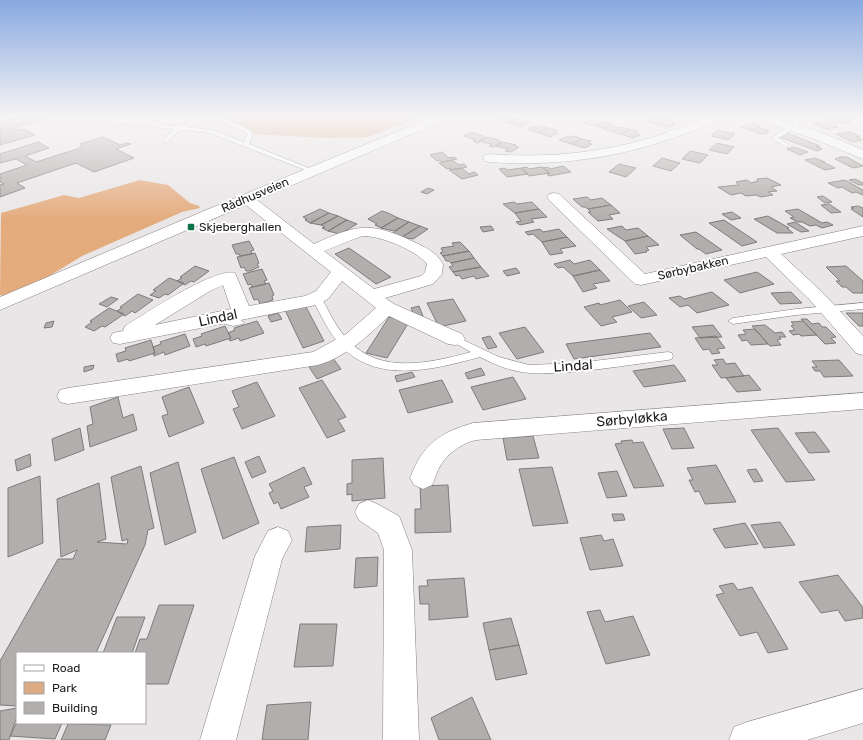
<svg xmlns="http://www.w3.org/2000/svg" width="863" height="740" font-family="Rubik,sans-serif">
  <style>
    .green { fill: #dcab84 }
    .forest { fill: #e4ab7d }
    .building { fill: #b2aeae; stroke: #7f7b7b }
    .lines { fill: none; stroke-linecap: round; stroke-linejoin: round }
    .lane-casing { stroke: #827f80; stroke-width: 1 }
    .street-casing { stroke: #827f80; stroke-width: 1 }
    .secondary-casing { stroke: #827f80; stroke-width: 1 }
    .lane { fill: #fff; fill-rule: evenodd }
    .street { fill: #fff; fill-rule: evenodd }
    .secondary { fill: #fff; fill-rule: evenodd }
    .poi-dot { fill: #0e7249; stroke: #fff; stroke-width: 1.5 }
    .labels { text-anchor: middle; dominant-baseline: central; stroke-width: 4; stroke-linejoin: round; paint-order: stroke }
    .far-street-label { font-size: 12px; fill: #1e1c1d; stroke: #fff }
    .far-poi-label { font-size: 12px; fill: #1e1c1d; stroke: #fff; text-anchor: start }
    .street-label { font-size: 14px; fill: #1e1c1d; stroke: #fff }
  </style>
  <rect width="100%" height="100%" fill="#eae6e7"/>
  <!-- green -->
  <path class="green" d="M209,116H423L368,137L327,138L250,134L248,131Z"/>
  <!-- forest -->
  <path class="forest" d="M140,180L168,185L190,203L199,206L200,208L182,212L82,256L46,278L3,296L0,295L1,213L64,195L79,198Z"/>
  <!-- building -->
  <path class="building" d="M22,116L54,117L13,128L18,130L24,129L35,135L0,145V122Z
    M507,116H514L521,118L509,123L499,119Z
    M651,116L657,117L666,119L657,124L644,120Z
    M849,116L854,119H847L852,122H847L849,123H837L826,120Z
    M521,118L530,123L521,127L509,123Z
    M597,119L605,122L595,126L583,123L590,120L593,121Z
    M666,119L674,121L672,123L676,124L670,127L657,124Z
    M605,122L613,124L604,128L595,126Z
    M819,122L822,123L828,122L838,127L825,129L812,123Z
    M753,123L761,126L757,127L769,131L766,132L768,133L761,134L741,127Z
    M541,125L549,128L538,133L527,129L534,126L538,127Z
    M610,126L618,128L621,127L630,129L620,134L603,129Z
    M549,128L557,130L554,132L558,133L550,137L538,133Z
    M630,129L638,132L636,133L640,135L633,138L620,134Z
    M718,130L735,134L728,140L711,136Z
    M472,132L483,136L482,137L486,138L478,143L473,141L475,140L464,136Z
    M851,132L860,137H856L862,140L852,142L836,134Z
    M787,133L820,146L816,147L822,149L817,151L777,136Z
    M567,136L571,137L574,136L582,139L571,144L559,140Z
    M103,137L120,145L127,143L131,144L116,149L134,158L94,172L76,163L17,183L25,188L0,197V185L4,184L0,182V174L27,165L16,159L0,163V154L38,142L49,148L25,156L36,162L77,149L83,146L80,144Z
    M487,137L499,140L498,141L502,142L494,147L489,146L491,144L479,141Z
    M582,139L591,141L588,143L592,144L585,148L571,144Z
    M503,142L516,145L514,146L519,147L511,152L505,151L508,149L496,146Z
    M717,143L734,147L727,154L709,150Z
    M794,147L808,152L800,155L787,149Z
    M690,151L708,155L700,163L682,159Z
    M442,152L449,158L454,157L457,159L442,162L440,160L437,161L430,155Z
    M840,157H847L863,166L853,168L835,159Z
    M662,158L680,163L671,171L653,166Z
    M815,158L825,162H823L835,168L825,170L805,160Z
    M452,160L459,165L464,164L467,167L452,170L450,168L447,169L439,163Z
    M619,164L636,168L626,177L609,172Z
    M563,166L571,172L549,176L547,174L550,173L543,168L548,167L550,169Z
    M527,167L529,169L542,167L550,173L529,176L521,168Z
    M462,168L469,174L474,172L478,175L462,179L449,170Z
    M505,168L507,170L521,168L528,174L507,177L499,169Z
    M767,178L781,185L771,187L777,191L768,192L773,195L761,197L756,195L746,196L741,193L731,195L718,187L739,185L736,182L747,180L751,183L758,181L757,179Z
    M855,179L863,183V185H859L849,180Z
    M845,180L863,190V195L856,192L852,193L842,187L838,188L828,183Z
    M428,188L434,190L427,194L421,192Z
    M823,196L832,202L825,203L817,197Z
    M587,197L591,200L602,198L611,205L588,209L585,207H582L573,199Z
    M514,202L517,204L532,202L539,209L515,213L503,204Z
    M829,204L841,212L831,213L821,205Z
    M611,205L620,213L609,215L613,219L598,221L588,212H591L588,209Z
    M858,206L863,208V217L851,209L854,208L851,207Z
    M320,209L329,213L310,223L305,220L307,219L303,217Z
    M539,209L547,217L531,219L534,222L520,225L516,222L521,221L515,213Z
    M798,209L822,223L827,222L833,225L822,228L816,225L810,226L802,222H798L790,218L794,217L785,211Z
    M382,211L388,213L398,218L381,228L375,225L377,224L368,219Z
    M732,212L741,218L731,220L722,214Z
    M329,213L338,216L321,225L310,223Z
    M338,216L347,220L328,231L322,228L325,227L321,225Z
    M768,216L789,228H787L793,233H777L754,219Z
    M398,218L409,222L394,231L381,228Z
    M347,220L357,224L340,234L328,231Z
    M724,220L757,242L742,246L709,223Z
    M409,222L420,226L402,237L393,233Z
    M795,222L809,231L801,232L787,224Z
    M420,226L428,229L413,239L402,237Z
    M491,226L494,230L483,232L480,227Z
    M622,226L626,230L638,228L648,236L625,241L607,229Z
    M540,229L543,232L559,229L567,237L542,242L533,234L528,235L525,232Z
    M696,232L722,250L706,254L699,249H697L680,235Z
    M648,236L659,245L646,247L649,250L646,251L647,252L635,254L625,241Z
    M567,237L576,246L560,249L563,253L550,255L542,242Z
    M249,241L254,250L251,251L252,254L240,256L239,254H236L232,245Z
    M460,242L469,251L443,256L440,253L443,252L441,248L454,246L452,243Z
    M349,248L391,277L376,284L335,254Z
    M469,251L474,258L451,263L449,261H446L443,256Z
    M255,253L259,263L257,264L259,267L250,271H246L244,267L241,268L237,257Z
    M474,258L481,267L453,272L449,267L453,266L451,263Z
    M570,260L574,264L590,260L600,270L573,276L563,267L558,268L554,264Z
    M195,266L209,271L194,282L191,281L185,285L177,281L182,278L180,277Z
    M846,266L863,281V293H853L846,287H842L836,281H840L826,267Z
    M481,267L489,276L476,279L474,276L462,279L459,275L456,276L453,272Z
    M516,268L520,273L507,276L503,271Z
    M262,269L267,280L264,281L266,284L252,287L251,284L248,285L243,274Z
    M600,270L610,281L593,284L597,288L583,292L573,276Z
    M757,272L774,284L740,293L724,280Z
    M169,278L184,283L168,295L165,294L159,298L150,295L156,291L153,290Z
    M269,283L274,295L272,296L273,300L260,304L258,299L254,300L249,288Z
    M712,292L729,305L697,313L688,305L680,307L669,298L680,296L684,299Z
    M791,292L802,303L780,304L771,293Z
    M138,294L153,300L135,313L132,311L125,316L117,311L122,308L120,307Z
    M111,297L118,299L107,307L99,304Z
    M453,299L466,321L439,327L427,303Z
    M620,300L632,312L612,317L617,322L601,326L584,307L599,303L600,305Z
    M644,302L657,315L641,318L628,306Z
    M305,305L324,341L303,348L285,310Z
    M419,306L423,316L415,317L411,308Z
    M109,308L124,314L105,327L102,326L94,331L85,327L92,322L90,321Z
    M278,313L282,319L271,322L268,316Z
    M846,313H863V326H859Z
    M389,317L409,322L387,358L366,353Z
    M801,319H807L812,324L819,323L822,327H826L836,337L831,338L836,343L825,344Z
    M54,321L52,327L44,328L46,323Z
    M257,321L264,333L240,341L239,338L230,341L229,339L231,338L228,333L235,330L234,328Z
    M803,321L817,335L801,336L799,334L793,335L789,331L795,330L791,326L794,325L791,322Z
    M713,325L722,337L700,338L692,327Z
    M765,325L775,333L782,332L786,337H779L781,339L777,340L781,345L770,346L752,326Z
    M225,326L231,338L206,346L205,344L196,347L193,339L202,336L201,334Z
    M525,327L544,352L517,359L499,333Z
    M755,329L768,344L751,345L747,340L742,341L738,335L746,334L743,330Z
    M650,333L661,347L574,359L566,344Z
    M185,334L190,346L165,355L164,352L154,356L153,353H155L153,347L161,344L160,342Z
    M490,336L497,347L488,349L482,338Z
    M716,336L725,348L717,349L720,353L712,354L709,349L703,350L695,338Z
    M151,340L155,353L129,361L128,359L118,362L116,354L126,351L125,348Z
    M332,357L341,369L317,379L309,367Z
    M723,359L726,364L735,363L744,376L721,378L712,365H718L714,360Z
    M839,360L853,376L824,377L820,371H815L812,367H817L812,361Z
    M94,365L93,369L84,372V367Z
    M674,365L686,381L644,387L633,371Z
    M481,368L485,375L468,379L465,373Z
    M412,372L415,377L397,382L395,376Z
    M749,375L761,390L737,392L726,378Z
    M513,377L526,399L483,410L471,387Z
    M322,380L346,417L338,420L345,431L327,438L299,388Z
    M442,380L453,402L408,413L399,390Z
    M257,382L275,416L242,429L233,409L239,407L232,391Z
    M189,387L204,423L169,437L162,416L168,414L162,397Z
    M118,397L123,418L133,414L137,430L90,447L87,426L93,424L90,407Z
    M80,428L84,450L55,461L52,439Z
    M684,428L694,448L672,449L663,429Z
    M778,428L815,480L786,482L751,430Z
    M815,432L830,452L809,453L795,433Z
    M533,436L539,458L507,460L503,438Z
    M632,440L633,443L643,442L664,486L634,488L615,444L622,443L621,441Z
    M30,454L31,466L17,471L15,460Z
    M259,456L266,472L252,478L245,462Z
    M234,457L259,523L223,539L201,469Z
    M383,458L385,498L352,501V494L347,495V484L352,483V460Z
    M178,462L196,532L165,545L150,473Z
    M716,465L736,502L705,504L699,491L695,492L689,480H693L687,468Z
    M141,466L154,528L148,530L145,545L96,653H17V706L0,705V661L58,559H73L77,550L61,557L57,499L99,483L106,539L97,542L127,544L128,539L122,541L111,477Z
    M304,467L312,484L304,487L309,497L281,509L278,502L274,504L269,493L273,491L269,484Z
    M552,467L568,523L533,526L519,469Z
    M756,469L763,481L754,482L747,470Z
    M617,471L627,496L607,498L598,473Z
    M40,476L43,543L8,557V488Z
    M448,485L451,532L415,533V509H421L420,486Z
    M612,514H623L625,520L614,521Z
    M780,522L795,545L764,548L751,525Z
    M745,523L758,544L725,548L713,529Z
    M341,525L340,549L305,552L307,527Z
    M601,535L604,541L613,539L623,566L590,570L580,538Z
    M378,557L377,586L354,588L356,558Z
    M838,575L862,606L863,618L845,621L838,610L821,613L799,582Z
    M464,578L468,617L429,620V604H420L419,586H428L427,580Z
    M733,583L738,590L752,587L788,649L768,653L757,632L740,636L716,595L724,593L719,586Z
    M159,605H194L168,684H145V653H135L140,639H147Z
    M600,610L605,622L633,616L650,655L606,664L587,612Z
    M117,617H145L132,653H103Z
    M511,618L519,645L489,650L483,623Z
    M300,624H337L333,666L294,667Z
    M519,645L527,674L496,680L489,650Z
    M472,697L491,740H439L431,718Z
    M311,702L308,740H262L267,705Z
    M17,708V716L9,740H0V711Z
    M17,722V723H62L55,739L10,736Z
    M68,724L111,725L105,740H61Z"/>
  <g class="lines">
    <!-- lane casing -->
    <g class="lane-casing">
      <path id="lane" d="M127,116C144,116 159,126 176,126C185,126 194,119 203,116C218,113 236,124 250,130L253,134L249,144L316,171L311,172L209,133L180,130L166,143L163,141L174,129L160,128L142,122L139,124C131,123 93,123 89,121C98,115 125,119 137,120ZM209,118L246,132L247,134L244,142L212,130L186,127Z
        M614,116H624L682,134L677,135Z
        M697,116H706L715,120L712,122Z
        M790,116H796L799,122L797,127L778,138L788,144L789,145L786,147L771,138L792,125L793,122Z
        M317,296L322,299C330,313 337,329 348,340C380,375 430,363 471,352L451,341L450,339L451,337L455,336L499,357L529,365L577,363L668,352L672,353L673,356L672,359L668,360C623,365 576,375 530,373C513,372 495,365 480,357C435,369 378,385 341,346C329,333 321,315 312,299Z
        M863,303V309L796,315L733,324L728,321L733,318L796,309Z
        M224,313L227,314L230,319H239L244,322L243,324L233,326L222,323L219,316Z"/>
    </g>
    <!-- street casing -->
    <g class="street-casing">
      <path id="street" d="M709,116H724L723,118C647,153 572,168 489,162L485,161L483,158L485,155L489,154C566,160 639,148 709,116Z
        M752,116C788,116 829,136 863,150V159L817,140L753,118Z
        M554,193L559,194L645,274L863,226V236L781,254L822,292L863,336V355L856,353L810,300L766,257L641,285L635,284L549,200L547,197L549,194Z
        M247,195L252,196L314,244C356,225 369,221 412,241C425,247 435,251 443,264L442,274L433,284L385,298L394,304L462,334L465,339L462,344L455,345L448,344L389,316C368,336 346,357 318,365L68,404L60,402L57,396L60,390L68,388L313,352L346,334L376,308L342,281L328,299L316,305L120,344L113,343L110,338L113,333L123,331L125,326C147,313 213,268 235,273L249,306L305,296L316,291L331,272L242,202L240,199L242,196ZM362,236C379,235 416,250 427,264L425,272L421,276L374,289L324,251ZM223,285L231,309L155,325L210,291Z
        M863,393V409L476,440C462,443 446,454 439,468C436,473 435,480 432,485L423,489L414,485L410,478C423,444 439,433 473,423Z
        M368,500L377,504L399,516L412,550L419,740H383L384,550L378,533L359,520L355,512L359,504Z
        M278,527L288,531L292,540L282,559L236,740H200L255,556L268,531Z
        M863,689V723L807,740H729L734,727L747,722Z"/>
    </g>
    <!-- secondary casing -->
    <g class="secondary-casing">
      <path id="secondary" d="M435,116H451L449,118L0,310V297L211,208Z"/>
    </g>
    <!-- lane -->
    <use href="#lane" class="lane"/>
    <!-- street -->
    <use href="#street" class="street"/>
    <!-- secondary -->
    <use href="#secondary" class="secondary"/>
  </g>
  <!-- sky -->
  <linearGradient id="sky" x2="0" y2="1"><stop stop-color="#88a8e0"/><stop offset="0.53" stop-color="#f6f4f4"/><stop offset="1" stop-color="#f6f4f4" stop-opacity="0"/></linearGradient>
  <rect width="863" height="220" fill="url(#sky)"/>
  <!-- markers -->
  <rect class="poi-dot" x="187" y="223" width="8" height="8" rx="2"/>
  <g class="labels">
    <!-- far-street labels -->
    <g class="far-street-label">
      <text transform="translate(255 195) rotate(-23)">Rådhusveien</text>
      <text transform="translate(693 268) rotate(-13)">Sørbybakken</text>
    </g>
    <!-- far-poi labels -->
    <g class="far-poi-label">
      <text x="199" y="227">Skjeberghallen</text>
    </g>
    <!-- street labels -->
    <g class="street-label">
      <text transform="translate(218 318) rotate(-12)">Lindal</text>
      <text transform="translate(573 366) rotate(-4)">Lindal</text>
      <text transform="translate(632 419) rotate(-5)">Sørbyløkka</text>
    </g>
  </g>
  <!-- legend -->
  <rect x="16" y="652" width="130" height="72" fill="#ffffff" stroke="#a5a4a5"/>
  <rect x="24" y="665" width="20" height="6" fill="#ffffff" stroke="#a5a4a5"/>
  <text x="52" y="672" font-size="12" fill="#1e1c1d">Road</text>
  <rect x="24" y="682" width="20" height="12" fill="#dcab84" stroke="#a5a4a5"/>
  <text x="52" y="692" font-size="12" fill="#1e1c1d">Park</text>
  <rect x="24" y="702" width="20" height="12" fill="#b2aeae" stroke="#a5a4a5"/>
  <text x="52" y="712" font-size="12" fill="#1e1c1d">Building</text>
</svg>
